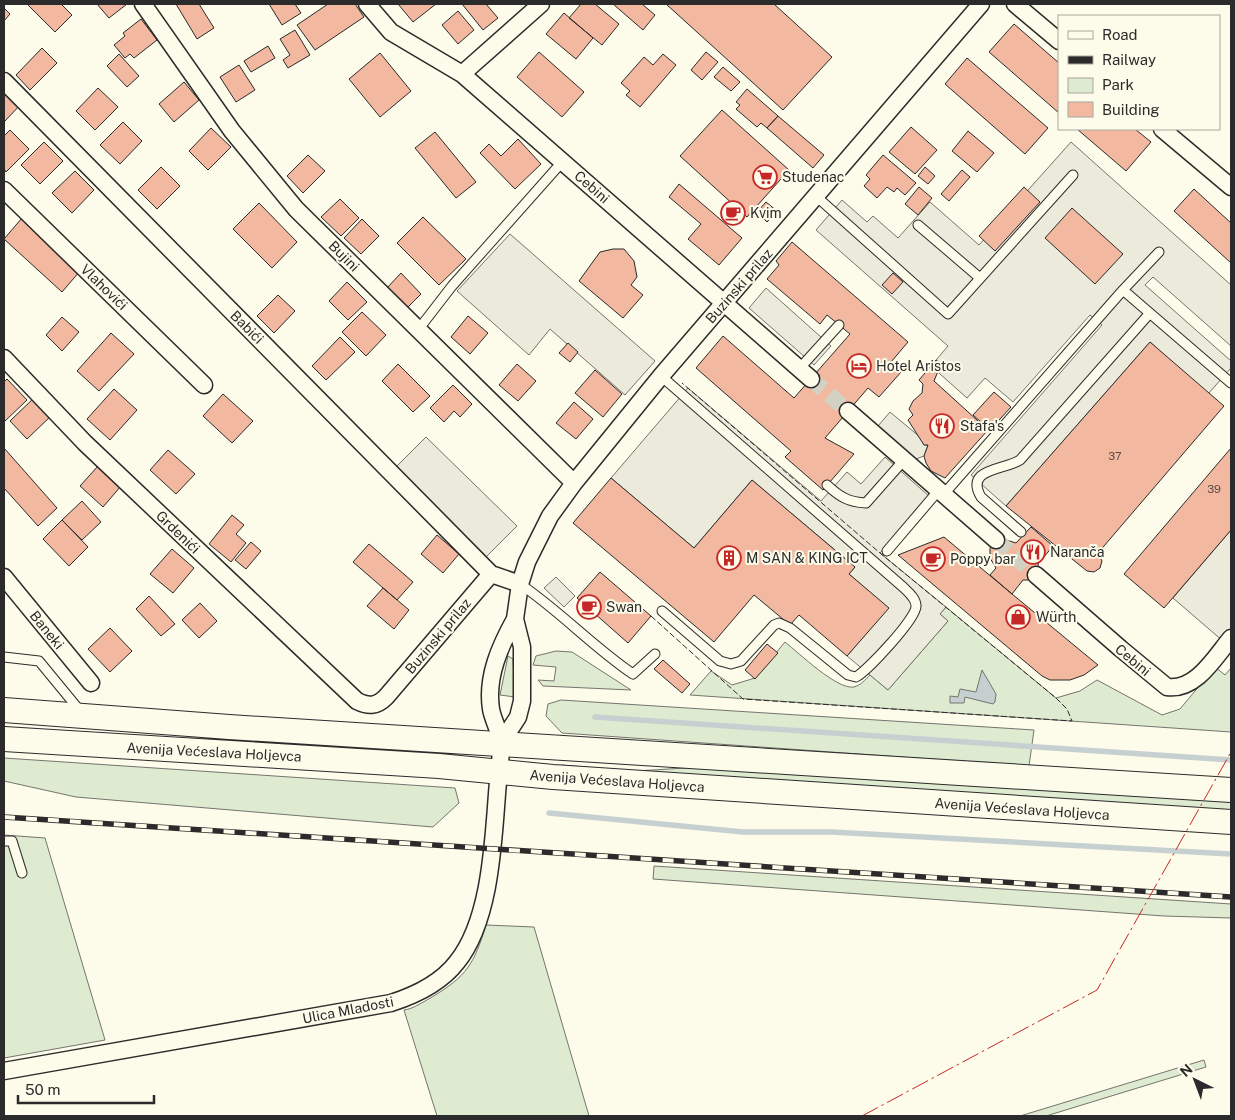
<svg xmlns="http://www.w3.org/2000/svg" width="1235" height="1120" font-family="'Public Sans',sans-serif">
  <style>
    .green { fill: #deebd1; stroke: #74746e }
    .parking { fill: #eceadb; stroke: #74746e }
    .water { fill: #c7d0d0; stroke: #74746e }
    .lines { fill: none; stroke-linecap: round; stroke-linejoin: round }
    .stream { stroke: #c7d0d0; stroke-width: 5.5 }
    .building { fill: #f2b8a0; stroke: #2b2b2b }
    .street-tunnel { stroke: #d3d1c4; stroke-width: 16; stroke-dasharray: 16 8; stroke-linecap: butt }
    .lane-casing { stroke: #2b2b2b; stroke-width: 11 }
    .street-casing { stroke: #2b2b2b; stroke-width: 19 }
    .secondary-casing { stroke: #2b2b2b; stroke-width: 26 }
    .lane { stroke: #fdfbea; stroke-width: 9 }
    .street { stroke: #fdfbea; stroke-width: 16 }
    .secondary { stroke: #fdfbea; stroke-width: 24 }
    .rail-casing { stroke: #2b2b2b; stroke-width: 5.5 }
    .rail { stroke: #fdfbea; stroke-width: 4; stroke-dasharray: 11; stroke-linecap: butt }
    .fence { stroke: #2b2b2b; stroke-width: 1; stroke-dasharray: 6 2.5; stroke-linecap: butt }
    .power { stroke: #c62828; stroke-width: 1; stroke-dasharray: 18 4 2.5 4; stroke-linecap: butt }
    .labels { text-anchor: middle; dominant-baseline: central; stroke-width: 4; stroke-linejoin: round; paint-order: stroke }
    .number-label { font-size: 11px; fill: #5d4e48 }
    .poi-label { font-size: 14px; fill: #2b2b2b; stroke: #fdfbea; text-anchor: start }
    .street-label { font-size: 14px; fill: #2b2b2b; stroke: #fdfbea }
  </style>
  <rect width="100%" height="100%" fill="#fdfbea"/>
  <!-- green -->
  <path class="green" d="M946,607L1056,698L1080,691L1097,680L1162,715L1180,709L1215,667L1225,675L1231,668V732L690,695L711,671L732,685L755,678L785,642C799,653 837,690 854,687C861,685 865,680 870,675L888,690L948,621L940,614Z
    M556,651L572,652L631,690L543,686L538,680L554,681L556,667L533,665L536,656Z
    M508,656L513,659L515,697L500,695Z
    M561,700L1034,730L1029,766L562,733L546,716L548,704Z
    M4,758L455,788L459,803L433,827L76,797L4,781Z
    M561,765L635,771L702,767L1175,798L1231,802V813L560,770Z
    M4,835L45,838L105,1040L4,1058Z
    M654,866L1231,904V918L1164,916L653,879Z
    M486,925L534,927L589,1116H437L404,1010C413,1009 423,1002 432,997C467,976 474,964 486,925Z
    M1204,1060L1206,1067L1046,1116H1020Z"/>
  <!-- parking -->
  <path class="parking" d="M1071,142L1231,285V346L1153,277L1145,285L1231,361V368L1208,394L1150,342L1006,506L971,475L1102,325L1090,315L1013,402L985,378L967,398L931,366L948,346L816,230L842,200L867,222L873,216L898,238L930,202L979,245Z
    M510,234L655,361L625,395L550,329L529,355L457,291Z
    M766,288L831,346L814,365L749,308Z
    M688,388L821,501L847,472L861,484L885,457L930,497L880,553L946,607L940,614L948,621L888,690L847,656L888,608L849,574L855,567L752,480L694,548L611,478Z
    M890,412L920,437L924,445H928L924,456L916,459L878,426Z
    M426,437L517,526L482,561L391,472Z
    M1231,530V648L1173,598Z
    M556,577L575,596L564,607L544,588Z"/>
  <!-- water -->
  <path class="water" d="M982,670L996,694L995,702L993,704L965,697L964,703H950V696L958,697L960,689L976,692Z"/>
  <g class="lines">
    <!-- stream -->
    <path class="stream" d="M595,717L1231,760
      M549,813L743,832H832L1231,854"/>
  </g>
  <!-- building -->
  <path class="building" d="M27,4H61L72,15L55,32Z
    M97,4H127L109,18Z
    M176,4H199L214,28L197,39Z
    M269,4H295L301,13L282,25Z
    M328,4H355L364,17L315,50L297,25Z
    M398,4H436L413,22Z
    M462,4H486L498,18L483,30Z
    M581,4H595L619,24L602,45L569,18Z
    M613,4H642L655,15L643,30Z
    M666,4H774L832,57L783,110Z
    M4,8L10,14L4,21Z
    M458,11L474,30L458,44L442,25Z
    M564,13L593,38L576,59L546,34Z
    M141,19L157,40L134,58L130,54L125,58L114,45L125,36L123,33Z
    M1014,24L1059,63V113L989,52Z
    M295,30L310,55L288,68L283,60L290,55L280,39Z
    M268,46L275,58L251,72L244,61Z
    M42,48L57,63L30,90L16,75Z
    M539,52L584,92L562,117L517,77Z
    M706,52L718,62L702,80L691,70Z
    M380,53L411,91L380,117L349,79Z
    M119,54L139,76L127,87L107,66Z
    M663,54L676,65L640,107L626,95L630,91L621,83L644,57L653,65Z
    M967,58L1048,128L1025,154L945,84Z
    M239,65L255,90L236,102L220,77Z
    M723,67L740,82L731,91L714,77Z
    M184,82L199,100L174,122L159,104Z
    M4,85L22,103L4,122Z
    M98,88L118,107L95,130L76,111Z
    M747,89L778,116L767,128L761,123L757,127L736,109L740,105L736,102Z
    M722,110L789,170L747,217L680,156Z
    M778,116L824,155L813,168L767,128Z
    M123,122L142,141L120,164L100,145Z
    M911,127L937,150L915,174L889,152Z
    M211,128L231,147L208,170L189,151Z
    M1077,129H1135L1151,142L1126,171Z
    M10,130L29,149L6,172L4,169V136Z
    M968,131L994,153L977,172L952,151Z
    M435,132L476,182L456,198L415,148Z
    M518,139L541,164L515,189L480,153L489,144L501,156Z
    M44,142L63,161L40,184L21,165Z
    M308,155L325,171L303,193L287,176Z
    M883,155L916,183L905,195L897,188L894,192L887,187L877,198L864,186L870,179L866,175Z
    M161,167L180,186L157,209L138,190Z
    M925,167L935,176L928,184L918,176Z
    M962,170L970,177L949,201L941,194Z
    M75,171L94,190L72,213L52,193Z
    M679,184L742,238L719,265L688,239L701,224L669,197Z
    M919,187L932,198L918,215L905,204Z
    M1024,187L1040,202L995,251L979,236Z
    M1194,189L1231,223V263L1174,211Z
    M340,199L359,218L341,236L321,217Z
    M766,202L777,211L767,222L757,212Z
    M259,203L297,242L272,268L233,229Z
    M1072,208L1123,254L1095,284L1045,238Z
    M423,217L466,259L439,285L397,243Z
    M22,218L80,271L62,292L4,239Z
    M362,219L379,236L361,254L344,238Z
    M792,242L908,342L891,362L902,371L879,397L868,388L825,438L854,454L823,490L785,457L791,451L696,368L723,336L794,398L850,334L827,315L820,324L767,279L779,265L776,261Z
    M613,249H624L634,261L637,277L631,285L643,295L623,318L579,281L600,252Z
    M401,273L421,294L406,309L386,289Z
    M893,273L903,282L892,294L882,285Z
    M347,282L367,302L348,320L329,301Z
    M278,295L295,311L274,333L257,316Z
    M362,312L386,335L366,356L342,332Z
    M468,316L488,333L470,354L451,337Z
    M62,317L79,332L62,351L46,335Z
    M111,333L134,354L99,391L77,371Z
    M340,337L355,352L326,380L312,366Z
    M1150,342L1224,406L1098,553L1102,561L1100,568L1094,572L1087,571L1006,506Z
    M568,343L578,352L570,362L559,353Z
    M936,360L941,364L934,381L988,430L945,478L931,471L926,463L924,456L928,445H924L908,420L913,415L909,409L913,401L922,393L923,384L919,380Z
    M398,364L430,396L413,412L382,381Z
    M517,364L536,381L518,401L499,385Z
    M595,370L622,394L603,417L575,393Z
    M7,379L27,400L4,422V382Z
    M453,385L472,404L460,417L454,411L444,422L430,408Z
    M114,389L137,410L110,440L87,419Z
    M994,392L1011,407L990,430L973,415Z
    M223,394L253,421L232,443L203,416Z
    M36,396L53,414L27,439L10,421Z
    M574,402L593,419L576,439L556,423Z
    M4,448L57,508L38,526L4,488Z
    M1231,448V530L1164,608L1124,574Z
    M168,450L195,474L176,494L150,470Z
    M98,466L121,486L103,507L80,486Z
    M611,478L694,548L752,480L855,567L849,574L889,608L847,656L799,615L790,625L754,595L714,642L573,523Z
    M82,501L101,522L82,540L62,520Z
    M232,515L244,525L236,534L246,543L231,562L209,544Z
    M62,520L88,547L69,566L43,539Z
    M1031,527L1053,546L1038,564L1039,571L1031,580H1023L1012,594L990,575L996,568L990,558V548L1000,538L1016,543Z
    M437,535L459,554L443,573L421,554Z
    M944,537L1012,594L1098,665L1084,675L1070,680H1050L1042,676L898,555Z
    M251,542L261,551L246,569L235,560Z
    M369,544L413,582L397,600L353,562Z
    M172,549L194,568L173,593L150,574Z
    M600,572L651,616L628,643L577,598Z
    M383,588L409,610L394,629L367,606Z
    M149,596L175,624L161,636L136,609Z
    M200,603L217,621L199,638L182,620Z
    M110,628L132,651L110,672L88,649Z
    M767,644L778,653L755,679L745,670Z
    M663,660L690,684L682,693L654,669Z"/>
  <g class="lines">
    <!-- street-tunnel -->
    <path class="street-tunnel" d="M811,379L848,411
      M996,540L1036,575"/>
    <!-- lane casing -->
    <g class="lane-casing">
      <path id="lane" d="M817,197L948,314L1073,175
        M918,225L980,278
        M1123,290L1159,252
        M418,330L452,286L563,161
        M799,369L839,325
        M661,376L903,587C908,592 916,598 916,606C917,618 867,671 856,677L848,675L790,628L779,623L774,625L741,661L731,664L720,661L662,611
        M827,485C840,497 848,502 866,503L904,460
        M943,495L1123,290L1231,383
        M1021,532L981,497C964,468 1005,470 1020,460L1150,313
        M887,551L939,490
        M520,584C560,611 593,647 633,674L655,654
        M4,657L39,661L81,712
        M4,841H12L22,873"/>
    </g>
    <!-- street casing -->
    <g class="street-casing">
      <path id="street" d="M143,4L232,131L296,209L574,483
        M367,4L391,32L462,74L811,379
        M1015,4L1059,41
        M462,74L541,4
        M4,81L491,574
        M1162,129L1231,187
        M4,190L204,385
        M4,358L85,443L357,701C369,707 377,706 386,697L491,574L520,584
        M848,411L996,540
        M1036,575L1121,649L1167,687C1196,691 1215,657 1231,638
        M4,577L91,683
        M501,743L518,717L522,701V647L515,619L520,584L527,562L550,516L574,483L661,376L981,4
        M4,1071L391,1003C416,995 441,983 457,962C490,921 493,845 497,794C498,778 501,761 501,745C501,733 493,721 491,709C486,677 500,646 515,619"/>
    </g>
    <!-- secondary casing -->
    <g class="secondary-casing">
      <path id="secondary" d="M4,710L229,727L1231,790
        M4,739L439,766L553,777L1231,822"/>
    </g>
    <!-- lane -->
    <use href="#lane" class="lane"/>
    <!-- street -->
    <use href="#street" class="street"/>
    <!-- secondary -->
    <use href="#secondary" class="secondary"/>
    <!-- rail casing -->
    <g class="rail-casing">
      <path id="rail" d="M4,817L1231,897"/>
    </g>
    <!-- rail -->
    <use href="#rail" class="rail"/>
    <!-- fence -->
    <path class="fence" d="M651,616L743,699L1072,721L1067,709L1056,698L880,553L682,383"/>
    <!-- power -->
    <path class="power" d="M862,1116L1097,990L1231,752"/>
  </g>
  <!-- icons -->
  <defs>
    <g id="supermarket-ring" transform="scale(1.25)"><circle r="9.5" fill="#fdfbea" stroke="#c62828" stroke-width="1.5"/><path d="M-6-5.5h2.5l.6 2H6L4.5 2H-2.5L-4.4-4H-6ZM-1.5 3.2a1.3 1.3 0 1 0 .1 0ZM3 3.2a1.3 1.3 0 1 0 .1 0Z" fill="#c62828"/></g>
    <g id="cafe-ring" transform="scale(1.25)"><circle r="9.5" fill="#fdfbea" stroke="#c62828" stroke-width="1.5"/><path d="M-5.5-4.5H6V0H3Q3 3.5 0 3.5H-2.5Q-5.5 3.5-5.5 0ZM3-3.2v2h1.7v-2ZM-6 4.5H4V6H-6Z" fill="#c62828"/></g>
    <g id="hotel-ring" transform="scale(1.25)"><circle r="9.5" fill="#fdfbea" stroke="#c62828" stroke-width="1.5"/><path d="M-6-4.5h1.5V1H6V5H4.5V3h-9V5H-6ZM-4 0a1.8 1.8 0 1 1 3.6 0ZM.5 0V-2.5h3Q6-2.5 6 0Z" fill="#c62828"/></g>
    <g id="restaurant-ring" transform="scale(1.25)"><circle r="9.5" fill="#fdfbea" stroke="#c62828" stroke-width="1.5"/><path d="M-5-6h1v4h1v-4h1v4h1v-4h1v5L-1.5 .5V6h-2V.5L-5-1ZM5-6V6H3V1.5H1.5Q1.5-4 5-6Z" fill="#c62828"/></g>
    <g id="building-ring" transform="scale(1.25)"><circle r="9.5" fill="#fdfbea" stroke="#c62828" stroke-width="1.5"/><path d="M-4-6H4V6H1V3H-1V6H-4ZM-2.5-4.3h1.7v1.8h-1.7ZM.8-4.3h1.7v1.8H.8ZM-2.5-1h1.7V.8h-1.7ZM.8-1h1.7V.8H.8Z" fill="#c62828"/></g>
    <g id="shop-ring" transform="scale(1.25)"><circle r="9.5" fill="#fdfbea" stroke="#c62828" stroke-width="1.5"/><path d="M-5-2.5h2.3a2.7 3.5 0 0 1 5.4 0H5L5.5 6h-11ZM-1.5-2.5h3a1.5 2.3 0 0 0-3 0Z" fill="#c62828"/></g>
  </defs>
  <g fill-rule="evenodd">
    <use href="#supermarket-ring" x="765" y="177"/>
    <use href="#cafe-ring" x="733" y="213"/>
    <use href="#hotel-ring" x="859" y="366"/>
    <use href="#restaurant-ring" x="942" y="426"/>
    <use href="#restaurant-ring" x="1033" y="552"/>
    <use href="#building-ring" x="729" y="558"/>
    <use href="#cafe-ring" x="933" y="559"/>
    <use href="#cafe-ring" x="589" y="607"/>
    <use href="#shop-ring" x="1018" y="617"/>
  </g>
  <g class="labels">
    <!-- number labels -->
    <g class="number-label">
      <text x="1115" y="456">37</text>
      <text x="1214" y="489">39</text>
    </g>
    <!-- poi labels -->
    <g class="poi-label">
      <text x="782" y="177">Studenac</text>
      <text x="750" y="213">Kvim</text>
      <text x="876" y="366">Hotel Aristos</text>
      <text x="960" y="426">Stafa's</text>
      <text x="1050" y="552">Naranča</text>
      <text x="746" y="558">M SAN &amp; KING ICT</text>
      <text x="950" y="559">Poppy bar</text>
      <text x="606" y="607">Swan</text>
      <text x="1036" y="617">Würth</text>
    </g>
    <!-- street labels -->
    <g class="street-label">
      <text transform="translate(592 187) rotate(41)">Cebini</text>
      <text transform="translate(344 256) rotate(45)">Bujini</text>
      <text transform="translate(739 286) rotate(-49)">Buzinski prilaz</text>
      <text transform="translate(104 287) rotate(44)">Vlahovići</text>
      <text transform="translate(247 327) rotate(45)">Babići</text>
      <text transform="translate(178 532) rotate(44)">Grdenići</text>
      <text transform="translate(47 630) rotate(51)">Baneki</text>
      <text transform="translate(438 636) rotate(-50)">Buzinski prilaz</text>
      <text transform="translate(1133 660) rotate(40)">Cebini</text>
      <text transform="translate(214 752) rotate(3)">Avenija Većeslava Holjevca</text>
      <text transform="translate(617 781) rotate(4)">Avenija Većeslava Holjevca</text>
      <text transform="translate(1022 809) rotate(4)">Avenija Većeslava Holjevca</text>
      <text transform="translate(348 1010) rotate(-11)">Ulica Mladosti</text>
    </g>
  </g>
  <!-- border -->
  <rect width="1235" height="1120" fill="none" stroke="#2b2b2b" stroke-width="10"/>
  <!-- legend -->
  <rect x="1058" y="15" width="162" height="115" fill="#fdfbea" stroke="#a9a89e"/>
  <rect x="1068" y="31" width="25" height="8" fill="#fdfbea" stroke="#a9a89e"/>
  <text x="1102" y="40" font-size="15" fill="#2b2b2b">Road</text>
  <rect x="1068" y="56" width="25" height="8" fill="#2b2b2b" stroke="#a9a89e"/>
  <text x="1102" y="65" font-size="15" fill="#2b2b2b">Railway</text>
  <rect x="1068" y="78" width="25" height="15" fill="#deebd1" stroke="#a9a89e"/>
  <text x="1102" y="90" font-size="15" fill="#2b2b2b">Park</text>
  <rect x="1068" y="102" width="25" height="15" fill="#f2b8a0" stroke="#a9a89e"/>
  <text x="1102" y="115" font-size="15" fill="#2b2b2b">Building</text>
  <!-- north arrow -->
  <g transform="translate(1195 1080) rotate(318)" stroke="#fdfbea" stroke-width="4" paint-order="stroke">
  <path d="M0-4L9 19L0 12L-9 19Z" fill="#2b2b2b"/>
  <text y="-8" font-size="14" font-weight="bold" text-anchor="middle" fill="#2b2b2b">N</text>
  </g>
  <!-- scale -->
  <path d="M18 1095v8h136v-8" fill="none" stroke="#2b2b2b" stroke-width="2.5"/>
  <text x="25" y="1095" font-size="15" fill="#2b2b2b" stroke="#fdfbea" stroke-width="4" paint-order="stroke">50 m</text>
</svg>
